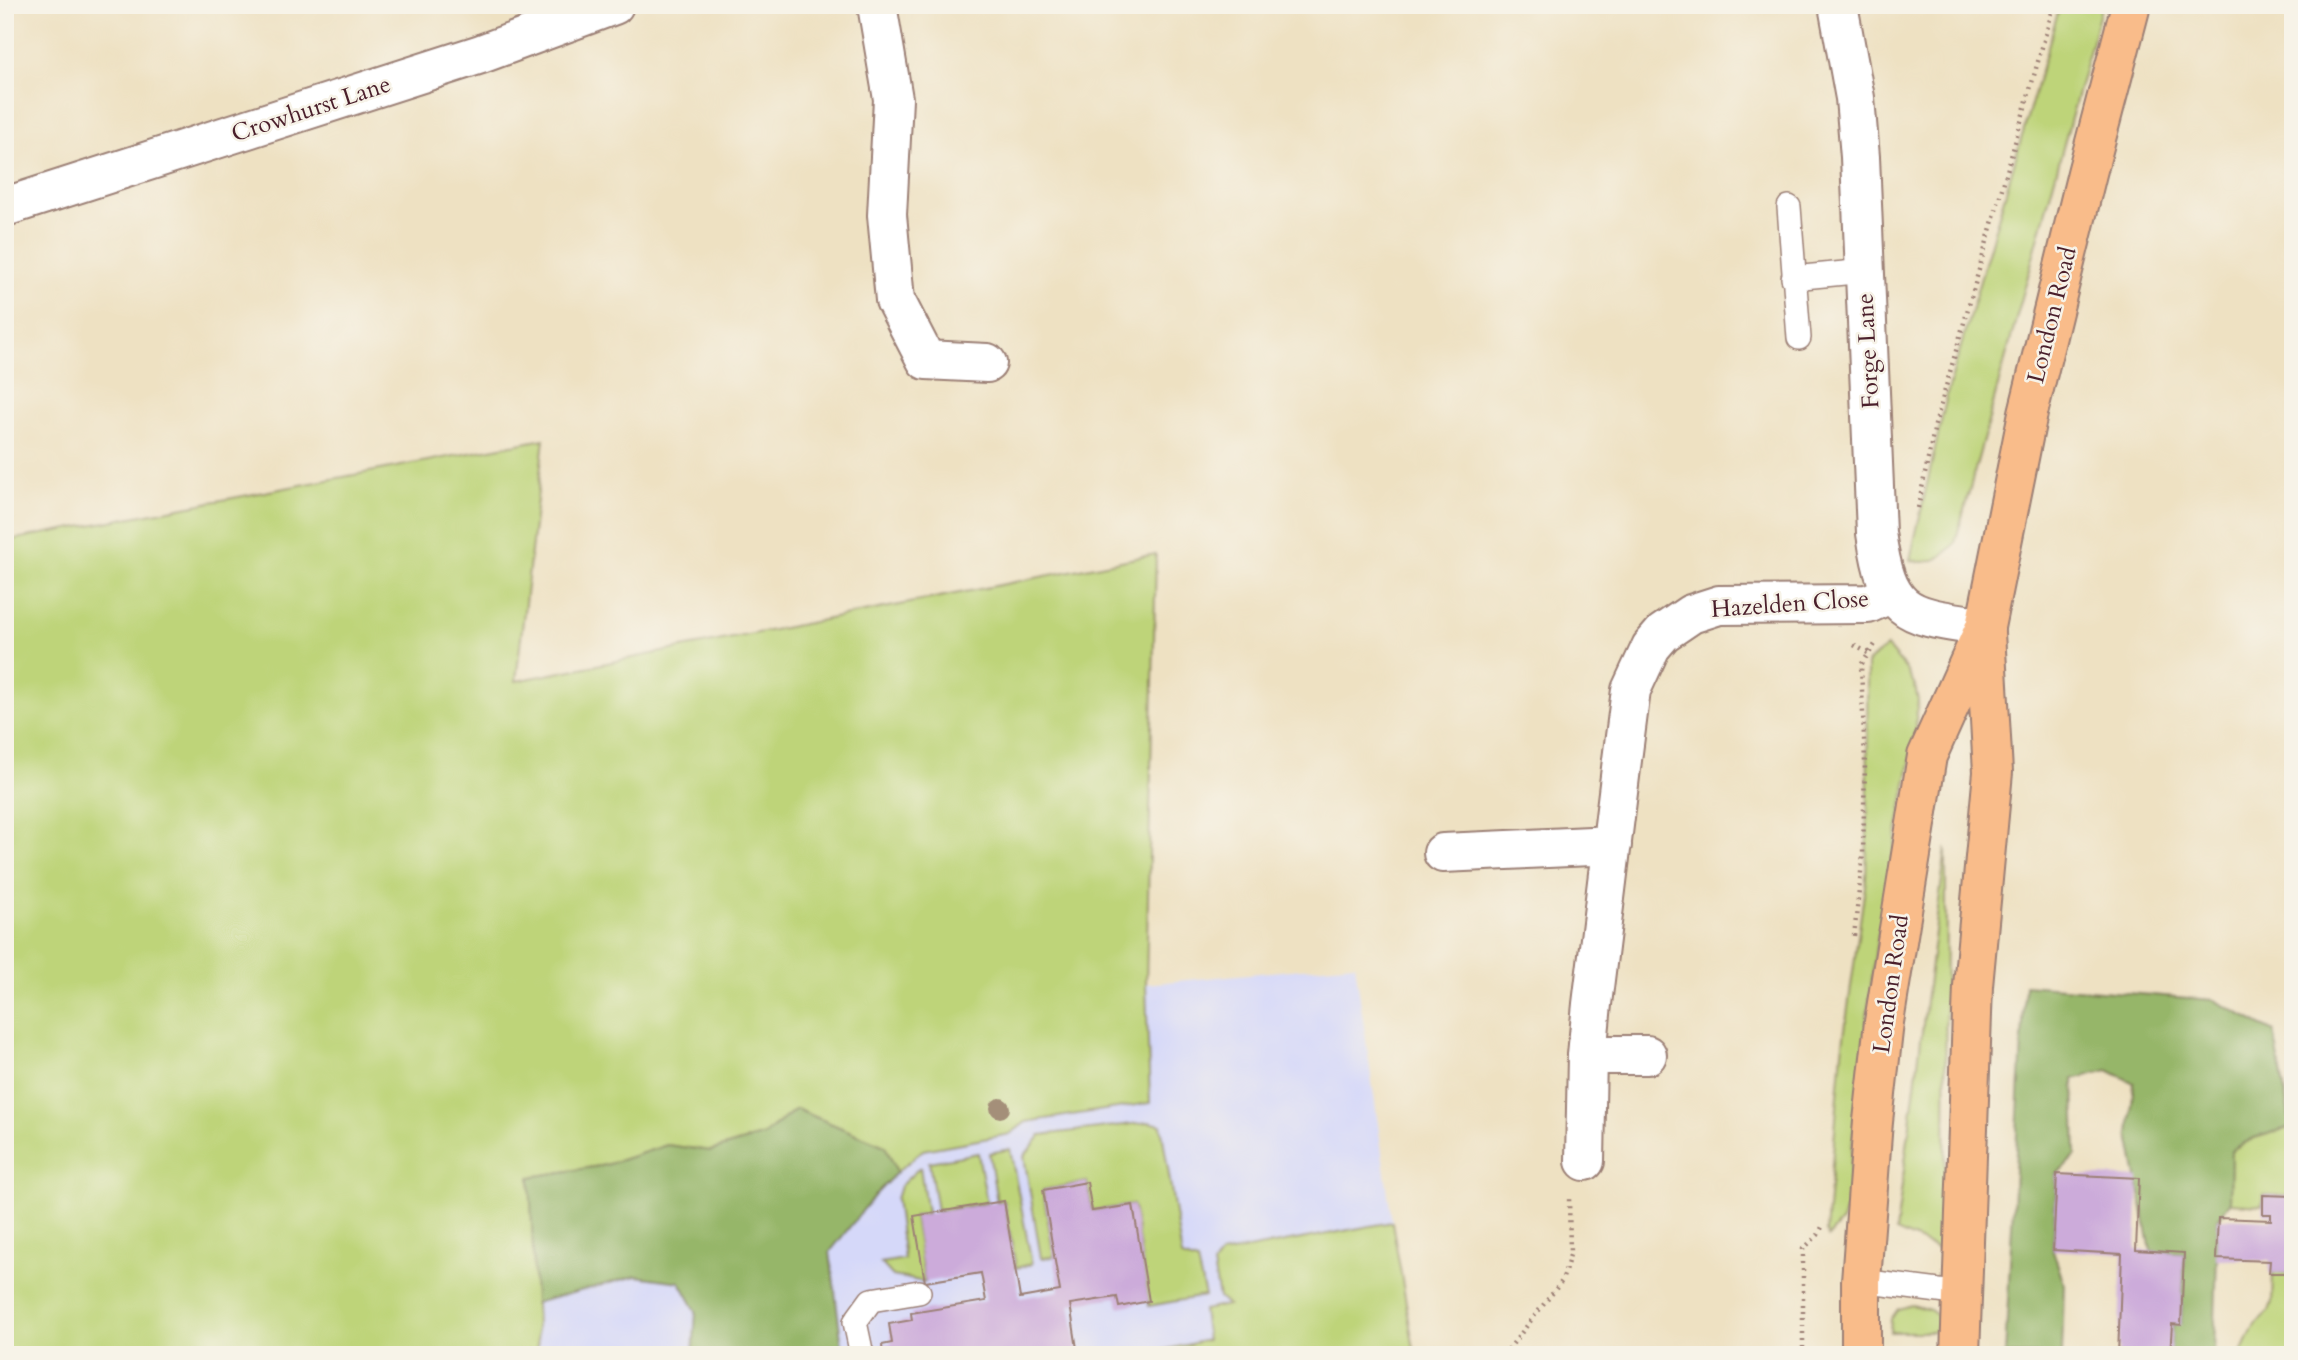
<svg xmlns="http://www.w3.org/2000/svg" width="2298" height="1360" font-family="Cardo,serif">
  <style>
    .built { fill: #d5d8f9 }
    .green { fill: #bed479; stroke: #847a52; stroke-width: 2 }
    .forest { fill: #96b669; stroke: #706a4a; stroke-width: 2 }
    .building { fill: #ccabda }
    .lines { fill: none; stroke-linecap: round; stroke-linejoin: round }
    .service-casing { stroke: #9c8076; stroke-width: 26 }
    .minor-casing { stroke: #9c8076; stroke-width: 42 }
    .primary-casing { stroke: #9c8076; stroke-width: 42 }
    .path { stroke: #9c8076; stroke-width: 4.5; stroke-dasharray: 2 5; stroke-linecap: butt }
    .service { stroke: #fff; stroke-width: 23 }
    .minor { stroke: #fff; stroke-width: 38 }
    .primary { stroke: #f9bc8a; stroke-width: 38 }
    .tree { fill: #a48f79 }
    .labels { text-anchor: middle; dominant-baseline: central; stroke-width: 5; stroke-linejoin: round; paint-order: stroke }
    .street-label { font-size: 24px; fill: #4a1f2b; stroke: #f7f3e8 }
  </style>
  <rect width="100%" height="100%" fill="#f7f3e8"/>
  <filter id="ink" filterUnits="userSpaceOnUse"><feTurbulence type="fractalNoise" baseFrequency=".0143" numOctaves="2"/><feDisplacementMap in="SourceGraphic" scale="14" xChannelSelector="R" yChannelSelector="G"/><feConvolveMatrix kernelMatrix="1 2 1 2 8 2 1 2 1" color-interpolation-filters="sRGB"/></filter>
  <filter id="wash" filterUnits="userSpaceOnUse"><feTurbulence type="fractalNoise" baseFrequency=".00686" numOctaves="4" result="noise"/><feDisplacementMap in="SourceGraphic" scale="28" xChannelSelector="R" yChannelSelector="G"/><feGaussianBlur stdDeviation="1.57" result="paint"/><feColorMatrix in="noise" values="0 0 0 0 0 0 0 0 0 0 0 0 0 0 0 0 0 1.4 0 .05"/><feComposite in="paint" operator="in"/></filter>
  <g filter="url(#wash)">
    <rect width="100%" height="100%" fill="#eee1c2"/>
    <!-- built -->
    <path class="built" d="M1156,554L1146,984L1355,964L1392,1222L1415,1355H538L532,1229L516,681Z"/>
    <!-- green -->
    <path class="green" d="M2060,5H2102L1955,543C1943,558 1930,566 1910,560L1948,391Z
      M544,439L516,681L1156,554L1146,984L1150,1103L1026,1122L1010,1134L923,1150L897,1172L885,1146L796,1109L764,1135L710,1151L667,1145L606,1165L531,1177L538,1355H5V541Z
      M1887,647L1905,668L1915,686L1918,700L1913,747L1876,947L1856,1104L1847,1206L1842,1221L1828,1237L1826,1232L1842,1051L1866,879L1868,795L1867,665L1868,662Z
      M1946,848L1945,1252L1896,1231Z
      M1149,1122L1161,1125L1182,1257L1197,1262L1205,1296L1149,1306L1133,1205L1092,1211L1087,1182L1043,1190L1054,1257L1041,1258L1024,1156L1041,1135Z
      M2293,1127V1196L2263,1195L2262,1205L2230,1203L2231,1150L2254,1138Z
      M1010,1149L1032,1264L1016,1268L1004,1201L997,1202L989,1153Z
      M978,1153L987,1203L937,1211L929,1162Z
      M920,1167L927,1213L914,1216L925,1282L893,1276L881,1263L904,1259L896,1199L900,1186Z
      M1392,1222L1415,1355H1155V1352L1207,1340L1203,1310L1228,1305L1219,1298L1213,1265L1221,1254Z
      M2273,1272L2293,1273V1355H2241L2255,1324L2269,1311L2272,1302Z
      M1912,1305L1930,1310L1941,1318L1935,1332H1890L1891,1319L1898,1309Z"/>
    <!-- forest -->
    <path class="forest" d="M2025,985L2214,1000L2274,1032L2291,1127L2254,1138L2231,1150L2230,1203L2218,1219L2214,1355H2170L2172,1324H2181L2184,1253L2151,1251L2129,1135L2134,1083L2108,1070L2074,1079L2076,1155L2057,1174L2053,1250L2064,1284L2062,1355H2005Z
      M796,1109L885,1146L897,1172L875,1195L830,1252L843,1355H693L696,1311L680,1282L636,1276L535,1303L530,1177L606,1165L667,1145L711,1151L764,1135Z"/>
    <g id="blocks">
      <!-- building -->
      <path class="building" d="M2057,1174L2139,1178L2136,1250L2184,1253L2181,1325L2172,1324L2170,1355H2118L2122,1254L2053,1250Z
        M1087,1182L1092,1211L1133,1205L1149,1301L1119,1307L1117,1297L1070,1304L1078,1355H883L882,1345L892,1343L889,1324L912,1320L911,1313L986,1301L981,1273L925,1282L914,1216L1004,1201L1020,1298L1060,1291L1043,1190Z
        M2263,1195L2293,1196V1273H2269L2270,1261L2216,1259L2218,1218L2271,1220V1214H2263Z"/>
    </g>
  </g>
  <g filter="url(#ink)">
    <use href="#blocks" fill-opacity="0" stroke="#9c8076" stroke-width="2"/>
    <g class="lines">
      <!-- service casing -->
      <g class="service-casing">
        <path id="service" d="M1789,207L1799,338
          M1793,278L1865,271
          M1861,1281L1962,1294
          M862,1355L855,1322L871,1300L919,1292"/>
      </g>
      <!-- minor casing -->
      <g class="minor-casing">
        <path id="minor" d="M877,5L893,99L887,215L895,300L926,360L987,363
          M1838,5L1855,98L1860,157L1876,533C1888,618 1908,615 1985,627
          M5,207L481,54L614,5
          M1443,853L1612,845
          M1587,1055H1647
          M1585,1161L1587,1055L1592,1004L1622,760L1631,690L1651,647L1663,633L1691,614L1719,605L1868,604L1892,593"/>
      </g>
      <!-- primary casing -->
      <g class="primary-casing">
        <path id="primary" d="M1861,1355V1281L1873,1121L1884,1022L1927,756L1985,627L2028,413L2087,173L2131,5
          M1960,1355L1973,986L1993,772L1985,633"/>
      </g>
      <!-- path -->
      <path class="path" d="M1918,508L1935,425L2054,5
        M1854,645L1868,653
        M1854,936L1863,854L1865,762L1861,665L1876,643
        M1504,1355L1562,1281L1570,1255L1569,1196
        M1803,1355V1249L1818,1235L1822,1227"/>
      <!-- service -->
      <use href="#service" class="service"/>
      <!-- minor -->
      <use href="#minor" class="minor"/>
      <!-- primary -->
      <use href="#primary" class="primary"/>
    </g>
    <!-- trees -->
    <circle class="tree" cx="1000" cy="1108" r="10"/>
  </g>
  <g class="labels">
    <!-- street labels -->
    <g class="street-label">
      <text transform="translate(311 109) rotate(-18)">Crowhurst Lane</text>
      <text transform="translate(2052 315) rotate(-76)">London Road</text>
      <text transform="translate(1868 351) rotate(-93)">Forge Lane</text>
      <text transform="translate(1790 604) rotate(-4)">Hazelden Close</text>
      <text transform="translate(1891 984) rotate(-82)">London Road</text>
    </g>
  </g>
  <!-- margin -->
  <rect width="2298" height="1360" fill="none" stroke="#f7f3e8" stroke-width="28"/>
</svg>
